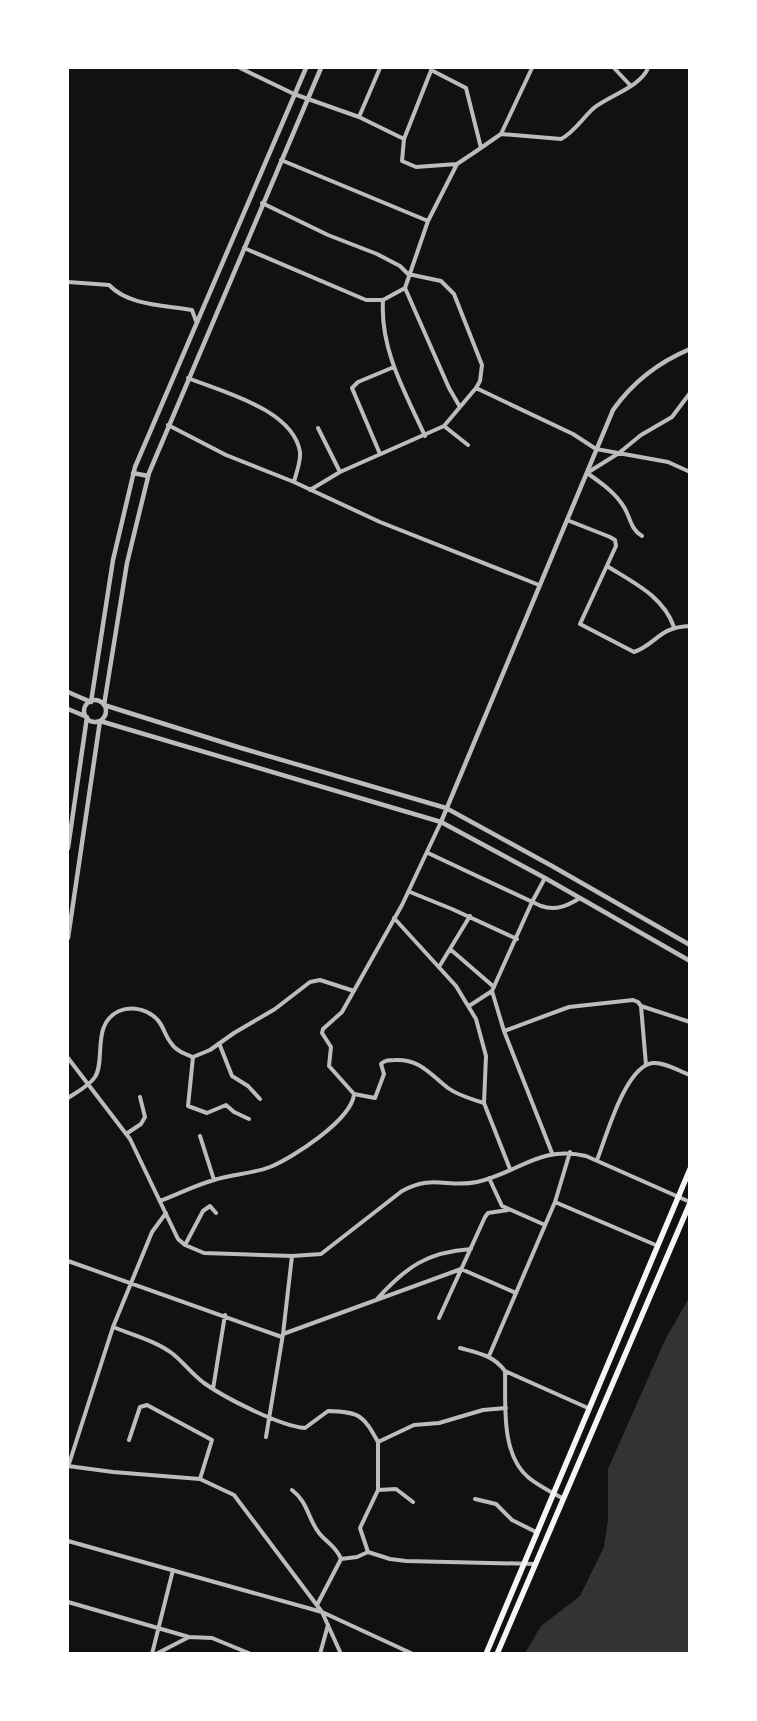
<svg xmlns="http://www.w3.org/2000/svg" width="757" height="1721" font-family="Arial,sans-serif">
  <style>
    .water { fill: #333 }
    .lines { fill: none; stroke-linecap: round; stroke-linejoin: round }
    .minor { stroke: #bcbcbc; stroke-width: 4 }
    .tertiary { stroke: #bcbcbc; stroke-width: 4.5 }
    .primary { stroke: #f5f5f5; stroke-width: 5.5 }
  </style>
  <rect width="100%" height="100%" fill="#111"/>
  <!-- water -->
  <path class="water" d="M689,1298V1653H525L541,1626L580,1596L604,1547L608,1520V1469L665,1340Z"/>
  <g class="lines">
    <!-- minor -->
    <path class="minor" d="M240,68L294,94L359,117L380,68
      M432,68L404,139L402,161L416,167L457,164L475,152L501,134L532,68
      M614,68L630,85
      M431,70L466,88L481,148
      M359,117L404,139
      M501,134L561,139C575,132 583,117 595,107C611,95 641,86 648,68
      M281,160L428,221
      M457,164L428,221L405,288L449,388L460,407
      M262,203L328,235L377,254L400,266L408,274L441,281L454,294L482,365L480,381L476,388L444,426L340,472L310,490
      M244,248L366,300H383L405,288
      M68,282L109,285C129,306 165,305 192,310L196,321
      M383,300C380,350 405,392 425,436
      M188,378C222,392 293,409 300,452C301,462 296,473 294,482
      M476,388L573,434L596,449L668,462L690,472
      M168,425L226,455L294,482L380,522L539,585
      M444,426L468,445
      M318,428L340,472
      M380,454L352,388L358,382L394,367
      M567,520L610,537L615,540L616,546L580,624L634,652C657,644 658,627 690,626
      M642,536C629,528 631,516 622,504C613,491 600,482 587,473L619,453L641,435L672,417L690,393
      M607,566C634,583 663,596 674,627
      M428,853L541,906C556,911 567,906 580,898
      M410,892L452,909L517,939
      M394,918L456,986L476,1019L486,1056L484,1103L510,1169
      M450,949L494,987
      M439,967L470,916
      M492,991L504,1031L552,1153
      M469,1006L492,991L532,902L545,878
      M641,1006L690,1022
      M504,1031L569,1007L633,1000L638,1002L641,1006L646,1065
      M219,1043L232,1076L248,1086L260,1099
      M193,1057L188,1106L207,1113L226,1105L234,1112L249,1119
      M68,1058L130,1139L178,1239L185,1245L204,1253L292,1256L321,1254L402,1191C432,1174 448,1188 477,1182C518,1173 540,1145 586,1156L690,1202
      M354,1094L375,1098L384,1074L381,1064C385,1060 389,1060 395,1060C420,1059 430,1074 448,1088C459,1096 472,1099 484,1103
      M68,1098C77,1092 89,1086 95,1077C106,1060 91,1024 119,1011C133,1005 151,1010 160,1023C164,1029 166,1037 171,1043C176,1051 185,1054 193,1057L210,1050L234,1033L275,1009L310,982L320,980L354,991
      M126,1134L141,1124L145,1117L140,1097
      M200,1136L214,1180
      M597,1160C606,1138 625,1066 653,1063C665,1062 679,1071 690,1075
      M489,1178L502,1206L545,1225
      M160,1201C178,1194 196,1185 214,1180C232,1174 252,1174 270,1167C292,1158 352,1120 354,1094L329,1066L331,1047L322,1033L323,1029L342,1012L402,905L441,822
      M555,1202L658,1246
      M185,1245L203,1211L210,1206L216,1213
      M68,1261L282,1337
      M377,1299C406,1267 427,1252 471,1249
      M439,1318L485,1217L488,1213L508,1210
      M113,1327L152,1232L166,1213
      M283,1334L461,1269L516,1293
      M460,1348C478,1353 493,1355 505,1371L588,1408
      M489,1356L555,1202L570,1152
      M505,1371C506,1404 500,1454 529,1478C539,1486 551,1492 562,1498
      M213,1389L225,1315
      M266,1437L283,1334L292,1256
      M129,1440L140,1407L147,1405L212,1440L200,1479
      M68,1466L113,1472L200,1479L234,1495L322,1612L341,1654
      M68,1467L113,1327C133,1335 156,1341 173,1354C184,1363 192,1374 204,1383C225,1398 280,1426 305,1428L328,1411C360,1412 363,1415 378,1442
      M292,1490C308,1502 308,1519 319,1533C327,1543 336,1546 341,1559
      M378,1490L396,1489L413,1502
      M475,1499L496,1504L512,1520L536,1532
      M68,1541L322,1612L413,1654
      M368,1552L360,1528L378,1490V1442L414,1425L439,1423L483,1410L506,1408
      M68,1602L189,1637L212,1638L251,1654
      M317,1605L341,1559L357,1557L368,1552L390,1559L406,1561L535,1564
      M152,1654L173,1570
      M156,1654L189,1637
      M320,1654L328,1625"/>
    <!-- tertiary -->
    <path class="tertiary" d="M321,68L149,473L127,563L104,705L241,748L446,808L552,866L690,945
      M133,473L148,476
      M68,692L91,702L113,560L135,467L306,68
      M84 711a11 11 0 1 1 22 0a11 11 0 1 1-22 0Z
      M68,709L87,717L68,848
      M441,822L613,410C632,383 659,362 690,349
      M68,938L100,721L441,822L545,878L690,961"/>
    <!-- primary -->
    <path class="primary" d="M486,1654L690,1169
      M497,1654L690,1203"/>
  </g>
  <!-- border -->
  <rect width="757" height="1721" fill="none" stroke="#ffffff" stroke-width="138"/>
</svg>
